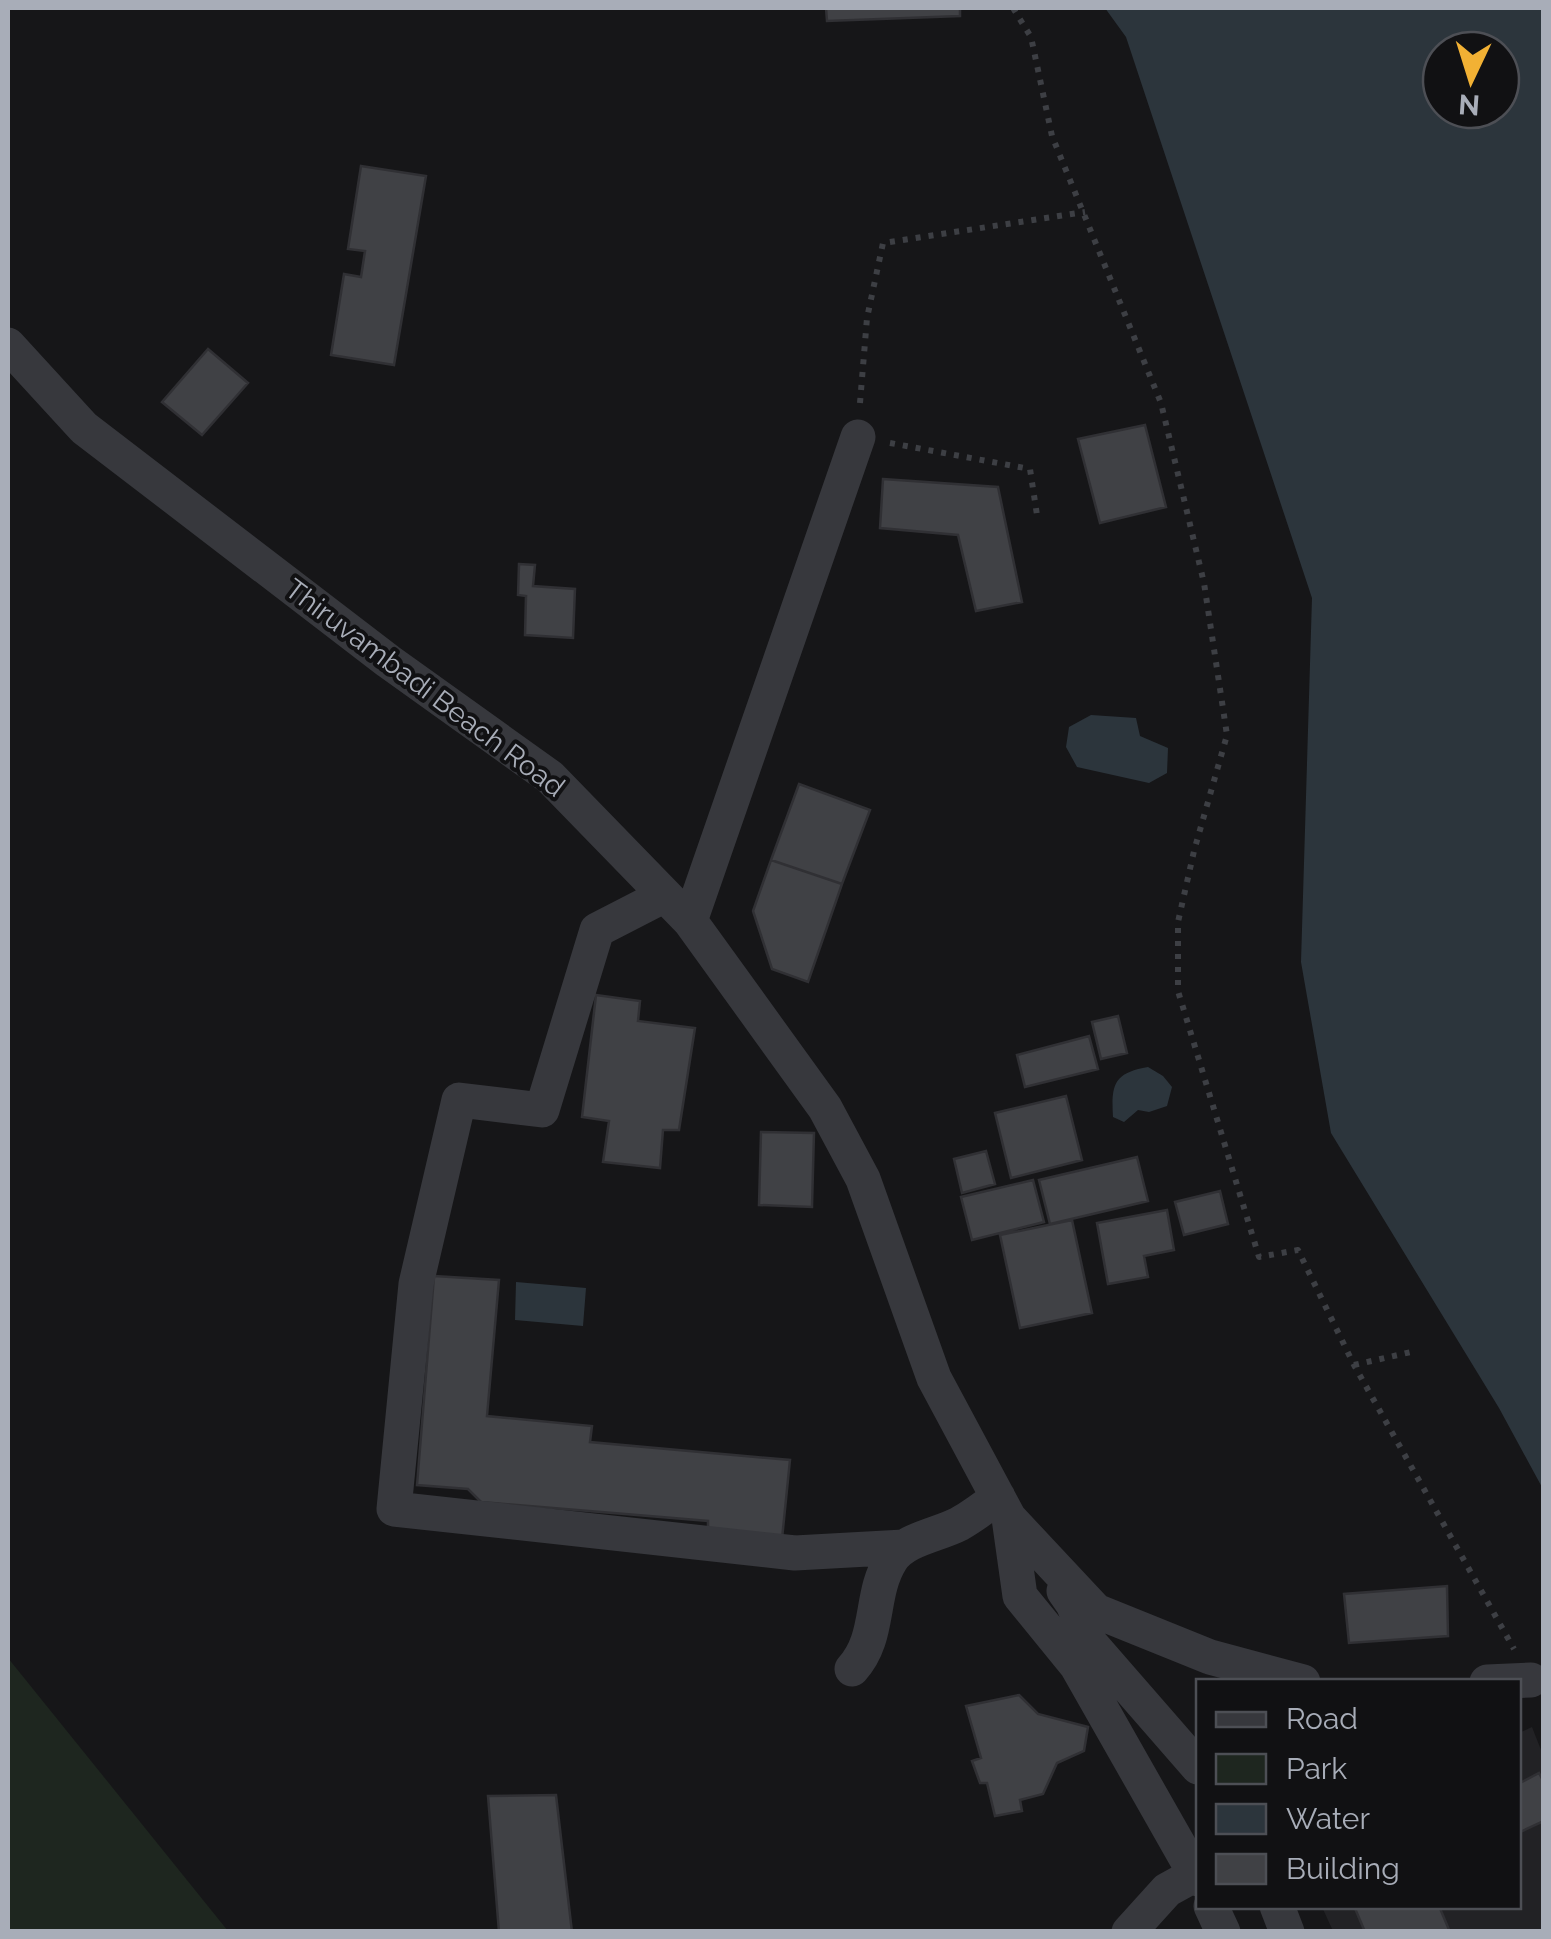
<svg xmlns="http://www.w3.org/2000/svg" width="1551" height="1939" font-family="Raleway,sans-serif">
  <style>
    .built { fill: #222225 }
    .green { fill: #1e261f }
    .water { fill: #2c353c; fill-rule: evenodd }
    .building { fill: #404145; stroke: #303034; stroke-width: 2.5 }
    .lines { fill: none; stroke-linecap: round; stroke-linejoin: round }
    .path { stroke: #3d3f44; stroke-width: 6; stroke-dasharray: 5 8; stroke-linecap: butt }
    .minor { stroke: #37383d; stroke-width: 35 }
    .labels { text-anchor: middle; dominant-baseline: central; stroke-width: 8; stroke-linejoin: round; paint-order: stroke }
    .street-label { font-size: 28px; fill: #a8adb8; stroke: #111113 }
  </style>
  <rect width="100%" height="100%" fill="#161618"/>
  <!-- built -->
  <path class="built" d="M1532,1727L1543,1755V1931H1333L1322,1907L1518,1906L1519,1733Z"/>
  <!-- green -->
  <path class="green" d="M8,1658L228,1931H8Z"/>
  <!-- water -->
  <path class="water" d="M1105,8H1543V1489L1499,1408L1331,1133L1301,962L1312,598L1126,37ZM1441,50H1501V110H1441Z
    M1091,715L1136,718L1140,736L1168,748L1167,773L1149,783L1077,767L1066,747L1069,727Z
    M1148,1067L1163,1076L1172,1087L1167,1106L1149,1112L1138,1110L1124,1122L1113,1117C1111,1084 1114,1073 1148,1067Z
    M516,1282L586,1288L583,1326L515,1320Z"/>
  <!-- building -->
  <path class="building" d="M826,8H960V16L827,21Z
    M361,166L426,176L394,365L331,355L344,274L361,277L365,251L348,249Z
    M208,349L248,383L202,435L162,402Z
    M1145,425L1166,507L1100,523L1078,439Z
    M883,479L998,487L1022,602L976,611L958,535L880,528Z
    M519,564L535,565L533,586L575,589L573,638L525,635L526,596L518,595Z
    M799,784L870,810L842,884L771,860Z
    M771,860L842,884L808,982L772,969L753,911Z
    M596,995L640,1001L638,1021L695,1028L679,1130H663L660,1168L603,1162L609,1121L582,1117Z
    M1118,1016L1127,1053L1101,1059L1092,1022Z
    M1089,1036L1098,1069L1025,1087L1017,1055Z
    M1066,1096L1082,1160L1011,1178L995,1113Z
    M761,1132L814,1133L812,1207L759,1205Z
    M986,1151L995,1184L962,1193L954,1159Z
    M1137,1157L1148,1201L1050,1224L1039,1180Z
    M1033,1180L1044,1222L972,1240L961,1197Z
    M1220,1191L1228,1224L1184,1235L1175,1202Z
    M1167,1210L1174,1250L1144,1256L1148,1277L1108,1284L1097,1223Z
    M1072,1220L1092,1313L1020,1328L1000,1235Z
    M434,1276L499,1280L487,1416L592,1426L590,1442L790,1460L782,1539L708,1535V1521L481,1502L468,1489L417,1485Z
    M1447,1586L1448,1636L1349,1643L1344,1594Z
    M1019,1695L1038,1714L1088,1727L1084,1751L1057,1763L1043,1794L1020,1800L1022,1811L995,1816L987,1783H980L972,1761L981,1758L966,1706Z
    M1539,1773L1544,1782V1821L1518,1833V1784Z
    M556,1795L572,1932H499L488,1796Z
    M1354,1906H1439L1450,1932H1365Z"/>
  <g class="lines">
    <!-- path -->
    <path class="path" d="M1013,8L1031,37L1052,136L1161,403L1204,583L1227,735L1194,851L1178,922V991L1259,1257L1298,1250L1354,1365L1514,1649
      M860,403L867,318L883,243L1085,212
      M890,443L1030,469L1037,515
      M1354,1365L1411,1352"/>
    <!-- minor -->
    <path class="minor" d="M8,345L84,428L388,661L550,777L690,921L825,1108L863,1179L934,1378L1009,1518L1096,1611L1210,1657L1303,1682
      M665,895L597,930L542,1110L459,1100L416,1284L394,1509L795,1553L904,1547
      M690,921L858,437
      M1009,1518L1020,1596L1077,1666L1198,1879
      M1064,1591L1073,1604L1090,1643L1198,1767
      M852,1669C881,1637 869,1595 891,1560C904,1539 938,1535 959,1524C973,1516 985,1507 998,1497
      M1487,1682L1531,1680
      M1211,1906L1223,1932
      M1277,1906L1287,1932
      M1129,1932L1167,1890L1196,1874"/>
  </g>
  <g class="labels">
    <!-- street labels -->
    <g class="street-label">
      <text transform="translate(425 688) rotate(37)">Thiruvambadi Beach Road</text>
    </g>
  </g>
  <!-- border -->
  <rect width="1551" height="1939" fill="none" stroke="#a8adb8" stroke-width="20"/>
  <!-- legend -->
  <rect x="1196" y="1679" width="325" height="230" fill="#111113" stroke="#4d4f55" stroke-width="2.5"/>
  <rect x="1216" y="1712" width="50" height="15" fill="#37383d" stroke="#4d4f55" stroke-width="2.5"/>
  <text x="1286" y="1729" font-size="30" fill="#a8adb8">Road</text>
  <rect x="1216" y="1754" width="50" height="30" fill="#1e261f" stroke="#4d4f55" stroke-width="2.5"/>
  <text x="1286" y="1779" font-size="30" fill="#a8adb8">Park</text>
  <rect x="1216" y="1804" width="50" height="30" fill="#2c353c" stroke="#4d4f55" stroke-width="2.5"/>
  <text x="1286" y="1829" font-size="30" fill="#a8adb8">Water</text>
  <rect x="1216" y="1854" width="50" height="30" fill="#404145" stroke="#4d4f55" stroke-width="2.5"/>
  <text x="1286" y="1879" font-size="30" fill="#a8adb8">Building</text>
  <!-- north arrow -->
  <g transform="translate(1471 80) rotate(184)"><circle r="48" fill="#111113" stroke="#4d4f55" stroke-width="2.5"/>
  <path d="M0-8L18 38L0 25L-18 38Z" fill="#f2b134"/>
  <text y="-15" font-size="28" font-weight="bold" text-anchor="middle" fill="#a8adb8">N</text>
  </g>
</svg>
